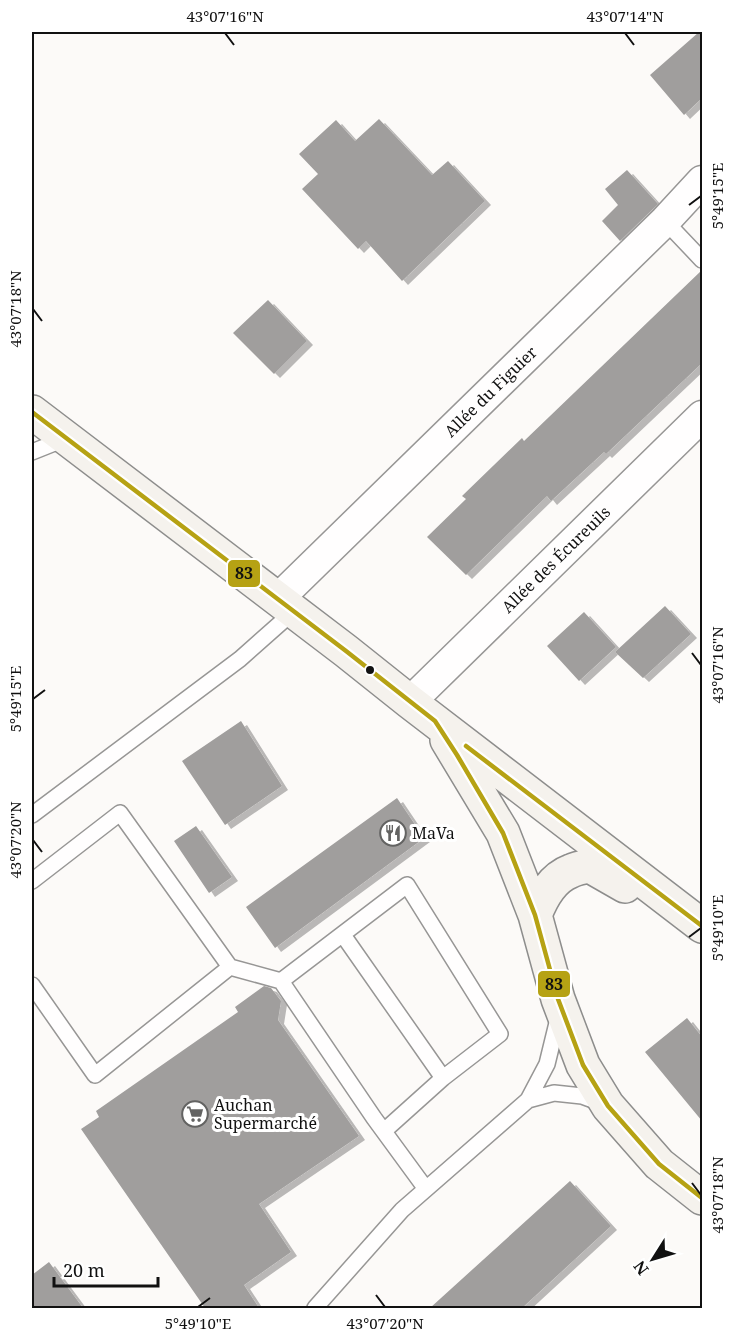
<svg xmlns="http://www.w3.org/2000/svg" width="734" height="1340" font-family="'Noto Serif',serif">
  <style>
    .building { fill: #a09e9d; filter: url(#shadow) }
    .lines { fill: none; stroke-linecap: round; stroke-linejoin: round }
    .lane-casing { stroke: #979695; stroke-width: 18 }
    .street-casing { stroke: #979695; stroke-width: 33 }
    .secondary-casing { stroke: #8d8d8c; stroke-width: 36 }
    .lane { stroke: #fffefe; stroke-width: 15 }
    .street { stroke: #fffefe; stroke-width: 30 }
    .secondary { stroke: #f5f2ed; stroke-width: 33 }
    .bus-1-casing { stroke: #fff; stroke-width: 9 }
    .bus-1 { stroke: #b6a214; stroke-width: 4.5 }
    .ticks { fill: none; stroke: #111; stroke-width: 2 }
    .bus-dot { fill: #111; stroke: #fff; stroke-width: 2 }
    .labels { text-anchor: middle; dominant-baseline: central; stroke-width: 6; stroke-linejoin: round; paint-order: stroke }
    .street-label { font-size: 16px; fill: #111; stroke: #fff }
    .poi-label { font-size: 16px; fill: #111; stroke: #fff; text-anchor: start }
    .line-badge { stroke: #fff; stroke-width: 2 }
    .pale-badge-label { font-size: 16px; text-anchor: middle; font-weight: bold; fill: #111 }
    .neatline { fill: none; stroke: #111; stroke-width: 2 }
    .ticks-label { font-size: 15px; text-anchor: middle; fill: #111 }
  </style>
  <defs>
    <filter id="shadow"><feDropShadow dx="6" dy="4" stdDeviation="0" flood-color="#0004"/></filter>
  </defs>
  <rect width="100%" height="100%" fill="#fcfaf8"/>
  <!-- building -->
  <path class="building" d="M699,32H702V98L684,115L650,75Z
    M379,119L432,175L448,161L485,201L402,281L366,241L358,249L302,189L318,174L299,154L336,120L355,141Z
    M627,170L658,204L620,241L602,221L618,205L605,189Z
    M702,270V363L606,454L604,452L551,501L547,496L466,575L427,537L466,499L462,496L522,438L524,441Z
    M268,300L307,341L274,374L233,333Z
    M665,606L691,634L643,678L615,652Z
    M584,612L616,647L579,681L547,646Z
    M241,721L282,786L225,825L182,761Z
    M397,798L424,838L275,948L246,907Z
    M196,826L232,877L209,893L174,841Z
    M264,986L271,988L281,1001L278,1020L359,1136L259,1204L291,1252L244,1285L259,1308H205L81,1129L99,1117L96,1111L238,1012L235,1007Z
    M687,1018L702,1037V1121L645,1052Z
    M570,1181L611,1226L522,1308H430Z
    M49,1262L83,1308H32V1275Z"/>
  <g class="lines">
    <!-- lane casing -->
    <g class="lane-casing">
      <path id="lane" d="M665,221L702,260
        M32,452L67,438
        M32,815L240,659L293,612
        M32,881L120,813L230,967L281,981L374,1118L426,1189
        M343,935L443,1078
        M281,981L407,885L500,1034L443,1078L384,1131
        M32,985L95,1075L230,967
        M528,1100L554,1093L582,1096L601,1103
        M315,1308L402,1210L528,1100L547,1064L557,1023V1014"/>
    </g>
    <!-- street casing -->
    <g class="street-casing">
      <g id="street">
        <path id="s1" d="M278,599L665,221L702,181"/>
        <path id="s2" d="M410,702L702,416"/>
      </g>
    </g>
    <!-- secondary casing -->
    <g class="secondary-casing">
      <path id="secondary" d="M32,412L346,651L410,702L702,926
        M447,740L503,833L535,915L558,999L583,1065L608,1106L659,1164L702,1198
        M535,915C542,897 552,878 571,871C577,868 584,867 590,866L625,886"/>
    </g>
    <!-- lane -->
    <use href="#lane" class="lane"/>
    <!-- street -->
    <use href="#street" class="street"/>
    <!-- secondary -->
    <use href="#secondary" class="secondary"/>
    <!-- bus-1 casing -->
    <g class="bus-1-casing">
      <path id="bus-1" d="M32,412L346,651L435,721L457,755L503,833L535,915L558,999L583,1065L608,1106L659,1164L702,1198
        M466,746L702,926"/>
    </g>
    <!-- bus-1 -->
    <use href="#bus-1" class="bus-1"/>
  </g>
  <!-- ticks -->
  <path class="ticks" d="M225,33L234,45M625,33L634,45M689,205L701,196M33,309L42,321M692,653L701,665M33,699L45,690M33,840L42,852M689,937L701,928M692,1183L701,1195M376,1295L385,1307M198,1307L210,1298"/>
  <!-- icons -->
  <defs>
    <g id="restaurant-ring" transform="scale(1.35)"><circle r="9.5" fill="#fff" stroke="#636362" stroke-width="1.5"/><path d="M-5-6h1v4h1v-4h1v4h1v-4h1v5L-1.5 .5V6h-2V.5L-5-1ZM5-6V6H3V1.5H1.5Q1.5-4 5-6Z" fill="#636362"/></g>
    <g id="supermarket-ring" transform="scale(1.35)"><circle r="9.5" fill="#fff" stroke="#636362" stroke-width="1.5"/><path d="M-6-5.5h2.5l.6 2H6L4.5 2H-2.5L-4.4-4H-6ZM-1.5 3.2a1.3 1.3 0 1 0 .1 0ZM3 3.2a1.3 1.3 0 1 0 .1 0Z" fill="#636362"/></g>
  </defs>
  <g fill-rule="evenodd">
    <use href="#restaurant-ring" x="393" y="833"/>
    <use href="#supermarket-ring" x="195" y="1114"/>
  </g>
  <!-- markers -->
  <circle class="bus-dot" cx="370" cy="670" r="5"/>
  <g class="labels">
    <!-- street labels -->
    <g class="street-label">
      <text stroke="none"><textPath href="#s1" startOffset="297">Allée du Figuier</textPath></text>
      <text stroke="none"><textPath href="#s2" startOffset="204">Allée des Écureuils</textPath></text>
    </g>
    <!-- poi labels -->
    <g class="poi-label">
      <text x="412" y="833">MaVa</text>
      <text x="214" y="1105">Auchan<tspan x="214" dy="18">Supermarché</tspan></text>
    </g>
  </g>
  <g class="line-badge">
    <rect x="227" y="559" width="34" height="29" rx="6" fill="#b6a214"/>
    <rect x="537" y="970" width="34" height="28" rx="6" fill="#b6a214"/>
  </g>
  <g class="pale-badge-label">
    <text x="244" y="579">83</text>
    <text x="554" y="990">83</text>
  </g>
  <!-- border -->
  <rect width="734" height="1340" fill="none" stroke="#ffffff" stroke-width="66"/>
  <!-- north arrow -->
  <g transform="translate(653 1259) rotate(233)" stroke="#ffffff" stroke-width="4.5" paint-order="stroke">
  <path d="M0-4.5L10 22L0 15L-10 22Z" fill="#111111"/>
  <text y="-9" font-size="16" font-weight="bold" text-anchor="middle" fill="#111111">N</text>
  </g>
  <!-- scale -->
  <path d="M54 1277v9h104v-9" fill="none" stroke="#111111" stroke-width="3"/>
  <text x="63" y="1277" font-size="18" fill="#111111" stroke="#ffffff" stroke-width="4.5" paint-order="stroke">20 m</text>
  <rect x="33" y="33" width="668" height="1274" class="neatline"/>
  <g class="ticks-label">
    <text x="225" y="22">43°07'16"N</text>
    <text x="625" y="22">43°07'14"N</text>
    <text transform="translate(718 196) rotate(-90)" y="5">5°49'15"E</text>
    <text transform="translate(16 309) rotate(-90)" y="5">43°07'18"N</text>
    <text transform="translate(718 665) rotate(-90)" y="5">43°07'16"N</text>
    <text transform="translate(16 699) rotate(-90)" y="5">5°49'15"E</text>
    <text transform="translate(16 840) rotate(-90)" y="5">43°07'20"N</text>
    <text transform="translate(718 928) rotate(-90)" y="5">5°49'10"E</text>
    <text transform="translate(718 1195) rotate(-90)" y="5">43°07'18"N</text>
    <text x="198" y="1329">5°49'10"E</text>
    <text x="385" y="1329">43°07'20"N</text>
  </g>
</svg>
